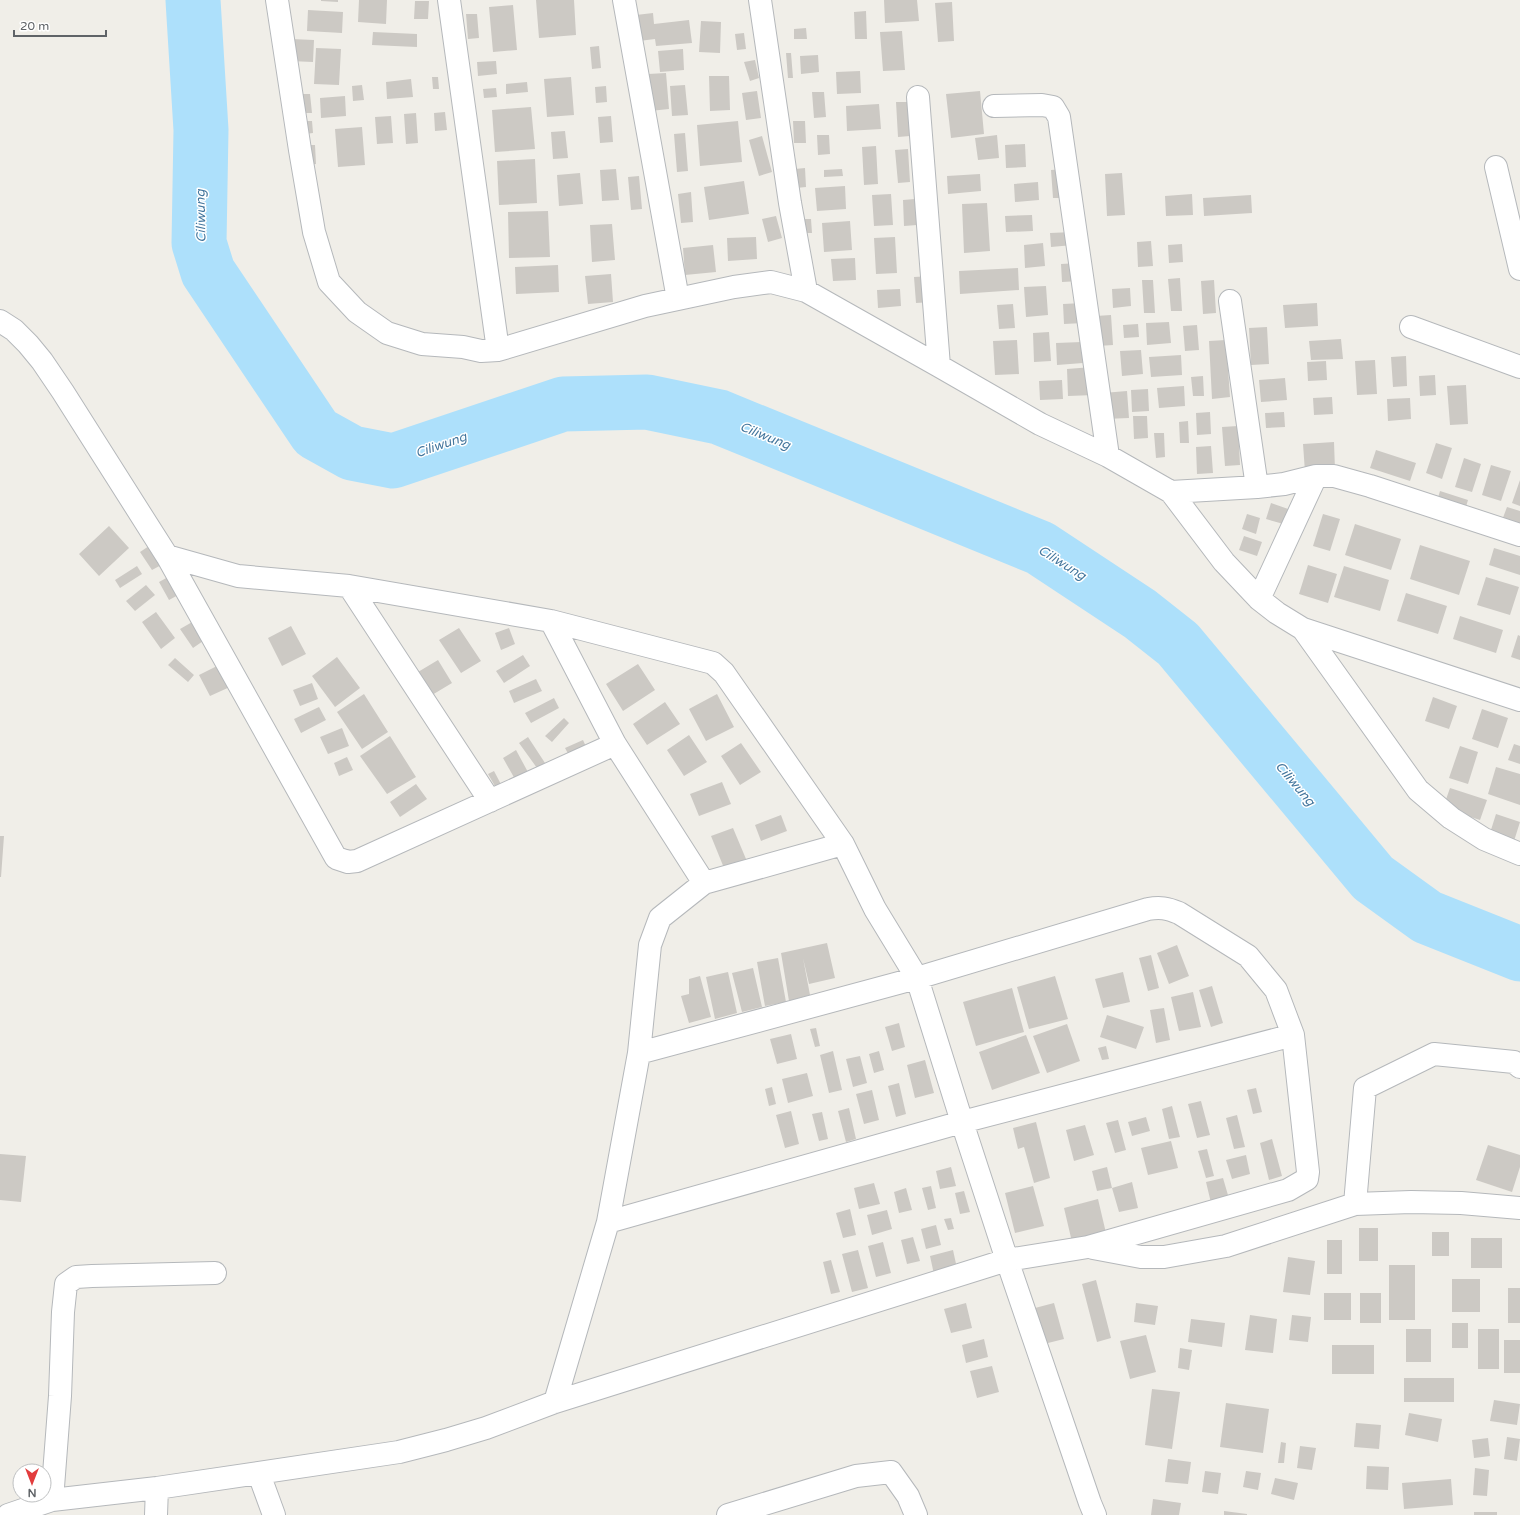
<svg xmlns="http://www.w3.org/2000/svg" width="1520" height="1515" font-family="'Varela Round',sans-serif">
  <style>
    .lines { fill: none; stroke-linecap: round; stroke-linejoin: round }
    .river { stroke: #ade0fb; stroke-width: 55 }
    .building { fill: #ccc9c4 }
    .street-casing { stroke: #b5b8bb; stroke-width: 24 }
    .street { stroke: #fff; stroke-width: 22 }
    .labels { text-anchor: middle; dominant-baseline: central; stroke-width: 3; stroke-linejoin: round; paint-order: stroke }
    .water-label { font-size: 13px; font-style: italic; fill: #43769d; stroke: #fff }
  </style>
  <rect width="100%" height="100%" fill="#f0eee8"/>
  <g class="lines">
    <!-- river -->
    <path class="river" d="M193,0L201,130L199,243L208,272L316,433L352,453L393,461L563,404L647,402L719,417L1040,548L1140,614L1178,644L1373,878L1427,917L1520,954"/>
  </g>
  <!-- building -->
  <path class="building" d="M321,0H338V2L321,1Z
    M359,0H387L386,24L358,22Z
    M536,0H574L576,35L539,38Z
    M884,0H917L919,21L885,23Z
    M415,1H429L428,19H414Z
    M952,2L954,41L938,42L935,3Z
    M513,5L517,50L493,52L489,7Z
    M308,10L343,12L342,33L307,31Z
    M866,11L867,39H855L854,12Z
    M653,13L654,24L689,20L692,43L656,46L655,39L639,41L636,15Z
    M466,14H477L479,38L468,39Z
    M701,21L721,22L720,53L699,52Z
    M806,28L807,39H794V29Z
    M902,31L905,70L883,71L880,32Z
    M373,32L417,34V47L372,45Z
    M744,33L746,49L737,50L735,34Z
    M291,39L314,40L313,62L290,61Z
    M599,46L601,68L592,69L590,47Z
    M316,48L341,49L339,85L314,84Z
    M683,49L684,70L660,72L658,51Z
    M786,53H791L793,78H788Z
    M818,55L819,72L801,74L800,56Z
    M755,60L759,78L750,81L744,62Z
    M496,61L497,74L478,76L477,62Z
    M860,71L861,93L837,94L836,72Z
    M666,73L669,109L650,111L648,74Z
    M709,76H729L730,110L710,111Z
    M432,77H438L439,89H433Z
    M571,77L574,115L547,117L544,79Z
    M411,79L413,97L387,99L386,82Z
    M527,82L528,92L506,94V84Z
    M362,85L364,100L353,101L352,86Z
    M685,85L688,115L672,116L670,86Z
    M606,86L607,102L596,103L595,87Z
    M496,88L497,97L484,98L483,89Z
    M757,91L761,118L746,120L742,93Z
    M980,91L984,134L951,138L946,94Z
    M812,92H824L826,117L814,118Z
    M301,94H310L312,113H302Z
    M345,96L346,116L321,118L320,98Z
    M896,102H907L910,136L898,137Z
    M879,104L881,129L847,131L846,106Z
    M531,107L535,149L495,152L492,110Z
    M445,112L447,130L435,131L434,113Z
    M416,113L418,143L406,144L404,114Z
    M391,116L393,143L377,144L375,117Z
    M611,116L613,142L600,143L598,117Z
    M304,121H312L313,133L305,134Z
    M738,121L742,162L700,166L697,125Z
    M793,121H805L806,143H794Z
    M362,127L365,165L338,167L335,129Z
    M565,131L568,158L553,159L551,132Z
    M685,133L688,171L677,172L674,134Z
    M817,135H829L830,154L818,155Z
    M997,135L999,158L978,160L975,138Z
    M762,136L772,172L759,176L749,140Z
    M1025,144L1026,167L1006,168L1005,145Z
    M306,145H315L316,164L308,165Z
    M876,146L878,184L864,185L862,147Z
    M908,149L910,182L898,183L895,150Z
    M535,159L537,203L499,205L497,161Z
    M805,168L806,187L796,188L795,169Z
    M616,169L619,200L602,201L600,170Z
    M842,169L843,176L824,177V170Z
    M1064,169L1066,198H1053L1051,170Z
    M580,173L583,204L559,206L557,175Z
    M1122,173L1125,215L1107,216L1105,174Z
    M980,174L981,191L948,194L947,176Z
    M639,176L642,209L631,210L628,177Z
    M744,181L749,214L709,220L704,187Z
    M1038,182L1039,200L1015,202L1014,184Z
    M845,186L846,209L817,211L815,188Z
    M691,192L693,222L681,223L678,194Z
    M891,194L893,225L874,226L872,195Z
    M1192,194L1193,215L1166,216L1165,196Z
    M1251,195L1252,213L1204,216L1203,198Z
    M915,199L917,225L904,226L903,200Z
    M987,203L990,251L964,253L962,204Z
    M548,211L550,257L509,258L508,212Z
    M1032,215L1033,231L1006,232L1005,216Z
    M776,216L782,238L768,242L762,219Z
    M803,219H811L812,233H803Z
    M850,221L852,250L824,252L822,223Z
    M612,224L615,260L592,262L590,225Z
    M1073,232V245L1051,247L1050,233Z
    M756,237L757,259L728,261L727,238Z
    M895,237L897,273L876,274L874,238Z
    M1151,241L1153,266L1138,267L1137,242Z
    M1043,243L1045,266L1025,268L1024,245Z
    M1182,244L1183,262L1169,263L1168,245Z
    M713,245L716,272L685,275L683,248Z
    M855,258L856,280L833,281L831,259Z
    M1078,263L1080,281L1062,282L1061,264Z
    M558,265L559,292L516,294L515,267Z
    M1018,268L1019,290L960,294L959,271Z
    M611,274L613,302L588,304L585,276Z
    M931,276L932,302L916,303L914,277Z
    M1180,278L1182,311H1171L1168,279Z
    M1142,280H1153L1155,313H1144Z
    M1214,280L1216,313L1203,314L1201,281Z
    M1046,286L1048,315L1026,317L1024,287Z
    M1130,288L1131,306L1113,308L1112,289Z
    M900,289L901,306L878,308L877,290Z
    M1083,303L1084,323L1064,324L1063,304Z
    M1317,303L1318,326L1285,328L1283,305Z
    M1013,304L1015,328L999,329L997,305Z
    M1111,315L1113,345L1098,346L1096,316Z
    M1169,322L1171,343L1147,345L1146,323Z
    M1138,324L1139,337L1124,338L1123,325Z
    M1197,325L1199,350L1185,351L1183,326Z
    M1267,327L1269,364L1251,365L1249,328Z
    M1049,332L1051,361L1034,362L1033,333Z
    M1341,339L1343,359L1311,360L1309,341Z
    M1017,340L1019,374L995,375L993,341Z
    M1226,340L1230,397L1212,399L1209,341Z
    M1082,342L1083,363L1057,365L1056,343Z
    M1141,350L1143,374L1122,376L1120,351Z
    M1181,355L1182,375L1151,377L1149,357Z
    M1406,356L1407,386L1393,387L1391,357Z
    M1375,360L1377,394L1357,395L1355,361Z
    M1326,361L1327,380L1308,381L1307,362Z
    M1092,367L1094,395L1068,396L1067,369Z
    M1435,375L1436,395L1420,396L1419,376Z
    M1203,376L1204,396H1193L1191,377Z
    M1285,378L1287,400L1261,402L1259,380Z
    M1062,380L1063,399L1040,400L1039,381Z
    M1466,385L1468,424L1450,425L1447,386Z
    M1184,386L1185,406L1159,408L1157,388Z
    M1148,389L1149,411L1132,412L1131,390Z
    M1127,391L1129,418L1105,419L1103,393Z
    M1332,397L1333,414L1314,415L1313,398Z
    M1410,398L1411,419L1388,421L1387,399Z
    M1210,412L1211,434L1197,435L1196,413Z
    M1284,412L1285,427L1266,428L1265,413Z
    M1133,416H1147L1148,438L1134,439Z
    M1188,421L1189,443H1180L1179,422Z
    M1238,426L1240,465L1225,466L1222,427Z
    M1154,433H1164L1165,457L1156,458Z
    M1334,442L1335,470L1305,472L1303,444Z
    M1436,443L1452,448L1442,479L1426,473Z
    M1211,446L1213,473L1197,474L1196,447Z
    M1376,450L1416,463L1410,481L1370,468Z
    M1464,458L1481,464L1472,492L1455,487Z
    M1491,465L1511,471L1501,501L1482,495Z
    M1520,480V506L1512,503Z
    M1440,491L1468,500L1465,510L1437,501Z
    M1271,503L1291,510L1287,525L1266,519Z
    M1507,507L1520,511V529L1501,523Z
    M1247,514L1260,518L1256,534L1242,529Z
    M1323,514L1340,519L1330,551L1313,546Z
    M1355,524L1401,539L1391,570L1345,555Z
    M109,526L129,548L99,576L79,554Z
    M1244,536L1262,542L1257,556L1239,550Z
    M152,544L165,563L152,570L140,552Z
    M1420,545L1470,561L1459,595L1410,579Z
    M1494,548L1520,556V575L1489,565Z
    M1308,565L1337,574L1328,603L1299,594Z
    M137,566L142,574L120,588L115,580Z
    M1344,566L1389,580L1380,611L1334,597Z
    M170,576L180,594L169,600L159,582Z
    M1486,577L1519,587L1510,615L1477,605Z
    M146,585L155,595L135,611L126,601Z
    M1406,593L1447,606L1438,634L1397,621Z
    M156,612L175,638L161,649L142,622Z
    M1460,616L1503,630L1496,653L1453,639Z
    M194,621L206,639L193,648L180,629Z
    M291,626L306,654L282,666L268,638Z
    M459,628L481,661L461,673L439,640Z
    M509,628L515,644L501,650L495,633Z
    M1518,635L1520,636V660L1511,657Z
    M523,655L530,666L504,683L496,671Z
    M337,657L360,688L335,707L312,676Z
    M175,658L194,675L188,682L168,665Z
    M438,660L452,683L432,695L418,672Z
    M221,664L232,686L210,696L199,675Z
    M638,664L655,690L623,711L606,684Z
    M536,679L542,691L514,703L509,691Z
    M312,683L318,699L300,706L293,690Z
    M364,694L388,732L362,749L337,712Z
    M717,694L734,727L706,741L689,709Z
    M1433,697L1457,706L1449,729L1425,721Z
    M554,698L559,708L531,723L525,713Z
    M665,702L680,724L647,745L633,724Z
    M319,707L326,720L301,733L294,719Z
    M1482,709L1508,718L1498,748L1472,739Z
    M564,718L569,723L552,742L545,736Z
    M342,728L349,746L328,754L320,737Z
    M689,735L707,762L684,776L667,750Z
    M390,736L416,777L387,794L360,756Z
    M528,737L545,763L537,768L519,743Z
    M583,740L588,751L571,759L565,748Z
    M741,743L761,772L740,785L721,756Z
    M1514,744L1520,746V764L1508,760Z
    M1460,746L1478,752L1468,784L1449,778Z
    M516,750L529,774L516,781L503,758Z
    M347,757L353,770L339,776L334,763Z
    M1496,767L1520,774V805L1488,794Z
    M494,771L504,790L499,793L488,774Z
    M722,782L731,804L699,816L690,794Z
    M416,784L427,799L400,817L390,802Z
    M1450,788L1487,800L1480,820L1443,808Z
    M1496,814L1520,822L1514,841L1490,833Z
    M781,815L787,831L761,841L755,825Z
    M733,828L746,859L724,868L711,836Z
    M0,836H4L1,877H0Z
    M827,943L835,978L809,984L803,958L810,995L789,1001L781,953Z
    M1177,945L1189,976L1169,984L1157,953Z
    M1151,955L1159,988L1148,991L1139,958Z
    M778,958L786,1002L765,1006L757,962Z
    M753,968L762,1007L742,1012L732,973Z
    M728,972L737,1013L715,1019L706,977Z
    M1123,972L1130,1002L1103,1008L1095,979Z
    M700,976L711,1017L689,1023L681,996L689,994V979Z
    M1055,976L1068,1019L1029,1029L1017,987Z
    M1212,986L1223,1023L1211,1027L1199,990Z
    M1012,988L1024,1032L976,1046L963,1002Z
    M1193,992L1201,1027L1179,1031L1171,997Z
    M1164,1008L1170,1040L1156,1043L1150,1010Z
    M1107,1015L1144,1027L1136,1049L1100,1037Z
    M899,1023L905,1047L892,1051L885,1027Z
    M1067,1024L1080,1061L1047,1073L1033,1036Z
    M816,1028L820,1046L815,1047L810,1029Z
    M791,1034L797,1059L777,1064L770,1039Z
    M1026,1035L1040,1073L992,1090L979,1052Z
    M1106,1046L1109,1059L1102,1060L1098,1048Z
    M833,1051L842,1090L829,1093L820,1055Z
    M879,1051L884,1070L874,1073L869,1054Z
    M860,1056L867,1083L853,1087L846,1059Z
    M925,1060L934,1093L915,1098L907,1065Z
    M807,1073L813,1096L788,1103L782,1079Z
    M899,1083L906,1114L896,1117L888,1086Z
    M772,1087L776,1104L769,1106L765,1089Z
    M1256,1088L1262,1112L1253,1114L1247,1090Z
    M872,1090L879,1120L864,1124L856,1094Z
    M1201,1101L1210,1135L1197,1138L1188,1104Z
    M1172,1106L1180,1137L1169,1139L1162,1109Z
    M849,1108L856,1139L846,1142L838,1111Z
    M791,1111L799,1144L785,1148L776,1115Z
    M822,1112L828,1139L819,1141L812,1114Z
    M1237,1115L1245,1147L1234,1149L1226,1118Z
    M1146,1117L1150,1131L1132,1136L1128,1122Z
    M1118,1120L1126,1150L1115,1153L1106,1123Z
    M1036,1122L1050,1178L1034,1183L1024,1147L1018,1149L1013,1128Z
    M1085,1125L1094,1155L1074,1161L1066,1130Z
    M1272,1139L1282,1176L1269,1180L1260,1143Z
    M1171,1141L1178,1168L1148,1175L1141,1148Z
    M1488,1145L1520,1155V1167L1512,1192L1476,1180Z
    M1207,1149L1214,1176L1206,1178L1198,1151Z
    M0,1154L26,1156L21,1202L0,1200Z
    M1246,1155L1250,1174L1232,1179L1226,1160Z
    M951,1167L956,1186L940,1189L936,1171Z
    M1107,1167L1112,1188L1097,1191L1092,1171Z
    M1223,1178L1230,1202L1212,1207L1206,1182Z
    M1132,1182L1138,1208L1119,1212L1112,1188Z
    M874,1183L880,1204L859,1209L854,1188Z
    M931,1186L936,1208L928,1210L922,1188Z
    M1033,1186L1044,1226L1015,1233L1005,1193Z
    M906,1188L912,1210L899,1213L894,1192Z
    M964,1191L970,1212L960,1214L955,1193Z
    M1098,1199L1106,1233L1072,1242L1064,1208Z
    M850,1209L856,1235L843,1238L836,1213Z
    M887,1210L892,1229L872,1235L867,1215Z
    M951,1218L954,1229L948,1230L944,1219Z
    M936,1225L941,1245L926,1249L921,1229Z
    M1359,1228H1378V1261H1359Z
    M1432,1232H1449V1256H1432Z
    M913,1237L920,1261L907,1264L901,1240Z
    M1471,1238H1502V1268H1471Z
    M1327,1240H1342V1274H1327Z
    M883,1242L891,1273L876,1277L868,1246Z
    M858,1250L868,1288L852,1292L842,1254Z
    M953,1250L958,1273L935,1279L930,1256Z
    M1288,1257L1315,1261L1310,1295L1283,1292Z
    M831,1260L840,1292L831,1294L823,1262Z
    M1389,1265H1415V1320H1389Z
    M1452,1279H1480V1312H1452Z
    M1096,1280L1111,1338L1097,1342L1082,1284Z
    M1508,1288H1520V1323H1508Z
    M1324,1293H1351V1320H1324Z
    M1360,1293H1381V1323H1360Z
    M966,1303L972,1328L951,1333L944,1309Z
    M1054,1303L1064,1339L1044,1344L1035,1308Z
    M1136,1303L1158,1306L1155,1325L1134,1322Z
    M1250,1315L1277,1319L1273,1353L1245,1350Z
    M1292,1315L1311,1317L1308,1342L1289,1340Z
    M1191,1319L1225,1323L1222,1347L1188,1342Z
    M1452,1323H1468V1348H1452Z
    M1406,1329H1431V1362H1406Z
    M1478,1329H1499V1369H1478Z
    M1146,1335L1156,1372L1130,1379L1120,1341Z
    M984,1339L988,1357L966,1363L962,1345Z
    M1504,1340H1520V1373H1504Z
    M1332,1345H1374V1374H1332Z
    M1180,1348L1192,1350L1189,1370L1178,1368Z
    M992,1366L999,1392L977,1398L970,1371Z
    M1404,1378H1454V1402H1404Z
    M1152,1389L1180,1392L1172,1449L1145,1445Z
    M1494,1400L1520,1404L1517,1425L1490,1421Z
    M1226,1403L1269,1409L1263,1453L1220,1447Z
    M1409,1413L1442,1419L1438,1442L1405,1435Z
    M1356,1423L1381,1425L1379,1449L1354,1447Z
    M1507,1437L1520,1439L1517,1461L1504,1459Z
    M1488,1438L1490,1456L1474,1458L1472,1440Z
    M1281,1442L1286,1443L1284,1463H1278Z
    M1300,1446L1316,1448L1312,1470L1297,1468Z
    M1168,1459L1191,1462L1188,1484L1165,1482Z
    M1367,1466L1389,1467L1388,1490L1366,1489Z
    M1475,1468L1489,1470L1487,1496L1473,1495Z
    M1205,1471L1221,1473L1218,1494L1202,1492Z
    M1246,1471L1261,1473L1258,1490L1243,1487Z
    M1275,1478L1298,1483L1294,1500L1271,1494Z
    M1451,1479L1453,1505L1404,1509L1402,1483Z
    M1153,1499L1181,1503L1179,1515H1151Z
    M1224,1511L1247,1514V1515H1224Z
    M1474,1512H1497V1515H1474Z"/>
  <g class="lines">
    <!-- street casing -->
    <g class="street-casing">
      <path id="street" d="M277,0L300,150L314,232L329,282L357,312L387,333L422,344L463,347L481,351L498,350L645,306L734,287L771,282L806,291L939,366L1040,424L1108,456L1171,492L1224,562L1259,599L1277,613L1303,629L1418,790L1451,818L1484,839L1520,854
        M449,0L498,350
        M624,0L678,299
        M760,0L790,203L806,291
        M918,97L939,366
        M994,106L1042,105L1053,107L1059,117L1108,456
        M1496,167L1520,269
        M1230,301L1257,487
        M0,321L14,330L28,344L42,361L63,392L167,556L336,858L348,862L357,861L615,744
        M1411,327L1520,367
        M1171,492L1257,487L1284,484L1316,476H1334L1370,486L1520,535
        M167,556L238,576L349,586L551,621L713,663L724,673L843,844L875,909L917,978L962,1122L1007,1260L1090,1503L1095,1515
        M349,586L490,801
        M1259,599L1316,476
        M551,621L615,744L704,883L660,918L650,945L639,1053L608,1222L555,1402
        M1303,629L1520,700
        M704,883L843,844
        M1355,1204L1365,1088L1434,1054L1514,1062L1520,1067
        M608,1222L962,1122L1293,1035
        M1093,1248L1141,1257H1164L1226,1246L1355,1204L1411,1202L1461,1203L1520,1208
        M259,1474L274,1515
        M52,1500L60,1396L63,1312L66,1284L76,1277L92,1276L215,1273
        M8,1515L52,1500L157,1488L399,1452L446,1440L486,1428L555,1402L1007,1260L1088,1247L1288,1190L1307,1179L1308,1172L1293,1035L1276,990L1248,956L1179,913C1167,908 1160,907 1148,909L917,978L639,1053
        M156,1515L157,1488
        M728,1515L856,1476L891,1472L908,1496L916,1515"/>
    </g>
    <!-- street -->
    <use href="#street" class="street"/>
  </g>
  <g class="labels">
    <!-- water labels -->
    <g class="water-label">
      <text transform="translate(201 216) rotate(-91)">Ciliwung</text>
      <text transform="translate(765 436) rotate(22)">Ciliwung</text>
      <text transform="translate(441 445) rotate(-19)">Ciliwung</text>
      <text transform="translate(1062 563) rotate(32)">Ciliwung</text>
      <text transform="translate(1295 784) rotate(50)">Ciliwung</text>
    </g>
  </g>
  <!-- north arrow -->
  <g transform="translate(32 1483) rotate(180)"><circle r="19" fill="#ffffff" stroke="#bfc1c2"/>
  <path d="M0-3L7 15L0 10L-7 15Z" fill="#e23c3d"/>
  <text y="-6" font-size="11" font-weight="bold" text-anchor="middle" fill="#5f6367">N</text>
  </g>
  <!-- scale -->
  <path d="M14 30v6h92v-6" fill="none" stroke="#5f6367" stroke-width="2"/>
  <text x="20" y="30" font-size="12" fill="#5f6367" stroke="#ffffff" stroke-width="3" paint-order="stroke">20 m</text>
</svg>
